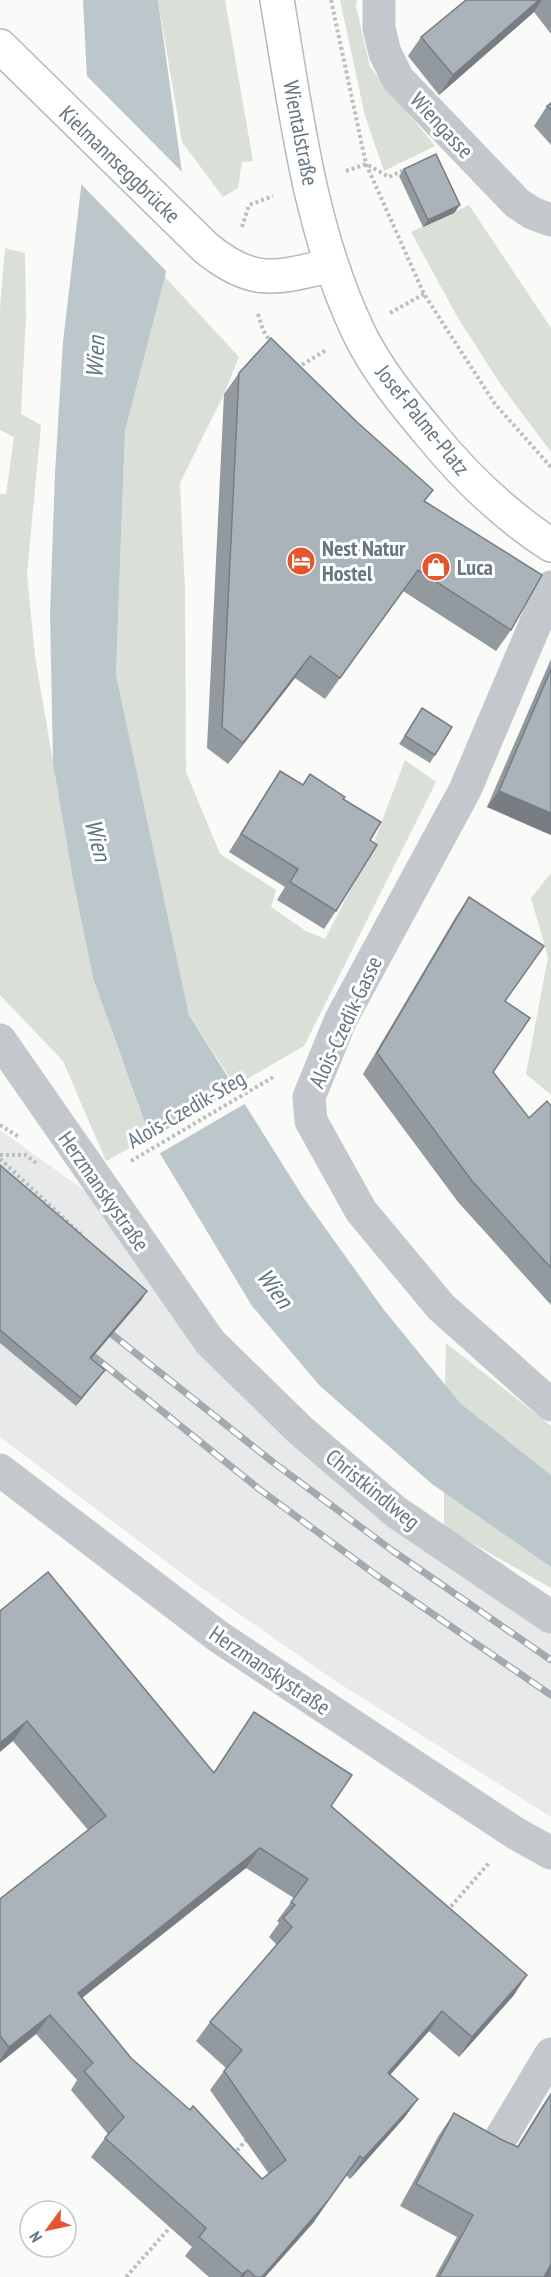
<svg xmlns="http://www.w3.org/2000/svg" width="551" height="2277" font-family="'PT Sans Narrow',sans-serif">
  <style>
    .built { fill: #e8e9e9 }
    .green { fill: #dadfd7 }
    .water { fill: #bbc7cb }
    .pier { fill: #fafaf8 }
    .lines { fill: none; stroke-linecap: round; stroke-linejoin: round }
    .major-casing { stroke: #b5babe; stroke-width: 36 }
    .path { stroke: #bbbfc2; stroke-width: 4; stroke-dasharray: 3 3; stroke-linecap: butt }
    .minor { stroke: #c3c8cc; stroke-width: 33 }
    .major { stroke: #fff; stroke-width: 33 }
    .rail-casing { stroke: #a2aab0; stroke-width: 7 }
    .rail { stroke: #fff; stroke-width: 4.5; stroke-dasharray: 14; stroke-linecap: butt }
    .wall { fill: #929a9f; fill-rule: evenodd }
    .shaded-wall { fill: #777d82 }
    .building { fill: #aab3b9; stroke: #777d82; stroke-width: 1.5; fill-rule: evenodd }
    .labels { text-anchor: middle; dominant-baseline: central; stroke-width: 6; stroke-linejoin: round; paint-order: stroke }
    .street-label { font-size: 22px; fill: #657683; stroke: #fff }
    .poi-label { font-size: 22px; font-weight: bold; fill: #657683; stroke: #fff; text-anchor: start }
    .water-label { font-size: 24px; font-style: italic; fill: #60757c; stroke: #fff }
  </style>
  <rect width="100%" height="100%" fill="#fafaf8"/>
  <!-- built -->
  <path class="built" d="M0,1130L88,1193L135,1258L551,1635V1817L334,1680L196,1584L0,1437Z"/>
  <!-- green -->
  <path class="green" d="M158,0H225L253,161L242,162L238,188L223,197L182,142Z
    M340,0H357L356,6L370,67L435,146L384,171L365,116Z
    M469,205L551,328V452L501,385L458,318L411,232Z
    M5,248L25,253L26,315L21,414L41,425L27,574L35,656L73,880L93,978L150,1137L106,1161L63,1061L0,995V494H6L14,437L0,430V310Z
    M165,277L239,357L224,394L180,483L185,591L186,772L220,854L276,890L271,907L306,931L325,939L371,850L405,760L436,782L304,1046L235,1086L189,1015L116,675L125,431Z
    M551,873V1095L526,1074L548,957L531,898Z
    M446,1343L551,1426V1475L460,1403L445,1386Z
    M444,1491L551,1567V1588L444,1527Z"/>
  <!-- water -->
  <path class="water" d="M83,0H158L182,173L165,277L125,431L116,675L189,1015L303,1197L384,1310L460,1403L551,1475V1567L432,1484L320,1386L252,1306L150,1137L93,978L73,880L53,763L50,613L55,473L63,342L81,188L87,78Z"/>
  <!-- pier -->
  <path class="pier" d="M84,73L185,175L169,274L79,182Z
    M240,1088L248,1102L157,1155L148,1140Z"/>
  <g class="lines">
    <!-- major casing -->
    <g class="major-casing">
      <path id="major" d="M277,0C296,111 309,228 358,331C376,369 404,403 431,435C466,478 505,515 551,545
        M0,46L206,248C254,287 276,278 332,265"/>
    </g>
    <!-- path -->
    <path class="path" d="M331,0L366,164L424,294L495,404L551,467
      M346,171L366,164L389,177L406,169
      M242,227L249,205L273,196
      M390,313L424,294
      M258,314L263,330L271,343
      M297,368L326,350
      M0,1125L19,1137
      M0,1155H26L36,1163
      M0,1159L83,1236
      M131,1161L275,1076
      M447,1911L489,1863
      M233,2155L248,2138
      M126,2277L173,2224"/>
    <!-- minor -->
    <path class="minor" d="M379,0V28L385,53L398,79L517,203L532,213L551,220
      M551,587L465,790L341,1019L309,1097L311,1121L361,1211L441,1307L551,1405
      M0,1040L210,1342L300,1430L396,1512L551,1617
      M0,1470L219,1637L515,1833L551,1853
      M496,2146L551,2054"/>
    <!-- major -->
    <use href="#major" class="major"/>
    <!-- rail casing -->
    <g class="rail-casing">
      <path id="rail" d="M99,1324L274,1463L393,1551L551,1660
        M81,1346L259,1489L376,1575L551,1695"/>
    </g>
    <!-- rail -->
    <use href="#rail" class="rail"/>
  </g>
  <!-- wall -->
  <path class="wall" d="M466,0H551V34L534,12L439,95L408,56L421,37Z
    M551,103V145L534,126L547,106Z
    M404,169L460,205L454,213L423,227L399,176Z
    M239,373L425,501L511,630L496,651L403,591L325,699L295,678L228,764L207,748L224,394Z
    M551,659V835L487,807Z
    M422,708L435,755L430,763L399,744Z
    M280,771L302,785L343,799L370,840L336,911L324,929L277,900L285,887L229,852L268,789Z
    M469,897L505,1001L493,1072L529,1118L551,1106V1305L458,1202L363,1074L455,918Z
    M0,1165L142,1299L91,1358L105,1370L76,1406L0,1343Z
    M0,1611L214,1772L254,1712L331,1806L514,1995L459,2057L429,2031L390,2075L418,2099L404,2118L350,2179L346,2175L313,2223L265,2277H209L185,2256L192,2247L91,2157L108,2134L71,2090L77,2080L36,2034L0,2063V1899L88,1830L13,1741ZM246,1868L294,1898L277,1921L279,1923L269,1937L277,1945L210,2022L196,2041L226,2068L210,2090L269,2174L262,2179L131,2058L82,1998Z
    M551,2093V2277H435L457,2237L400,2206L439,2135L454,2113L502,2140L517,2147L541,2108Z"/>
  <!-- shaded-wall -->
  <path class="shaded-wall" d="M539,0H542L534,12L439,95L453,75Z
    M460,205L454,213L423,227L428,220Z
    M310,656L295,678L228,764L243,743Z
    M499,791L551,813V835L487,807Z
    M147,1291L142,1299L85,1366L90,1358Z
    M105,1370L99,1378L76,1406L81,1398Z
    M27,1721L13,1741L0,1752V1743Z
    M260,1848L246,1868L64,2012L78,1993Z
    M527,1975L514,1995L459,2057L472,2037Z
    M442,2011L429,2031L374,2093L388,2073Z
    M50,2015L36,2034L0,2063V2060L9,2047Z
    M418,2099L404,2118L350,2179L363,2159Z
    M360,2156L313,2223L265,2277H262Z
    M551,2262V2277H541Z
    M248,2270L243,2277H240L242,2274Z"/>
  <!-- building -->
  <path class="building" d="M466,0H539L453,75L421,37Z
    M551,103V110L547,106Z
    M436,154L460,205L428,220L404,169Z
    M271,338L358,423L433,490L424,501L542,575L511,630L418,570L340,678L310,656L243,743L222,727L239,373Z
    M551,669V813L499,791Z
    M422,708L452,727L435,755L405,736Z
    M280,771L303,785L310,774L345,797L343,799L381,822L370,840L377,845L336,911L290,882L298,869L241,834Z
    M469,897L544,946L505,1001L530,1018L493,1072L529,1118L547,1101L551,1106V1268L472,1181L377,1053Z
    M0,1165L147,1291L90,1358L105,1370L81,1398L0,1330Z
    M48,1572L214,1773L254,1712L352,1775L331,1806L527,1975L472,2037L442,2011L388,2073L418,2099L363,2159L360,2156L326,2203L262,2277H256L248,2270L242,2274L199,2237L206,2228L105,2138L124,2117L84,2071L93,2063L50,2015L9,2047L0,2036V1899L106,1816L27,1721L0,1743V1611ZM260,1848L308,1879L291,1902L295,1905L283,1918L292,1927L210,2022L242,2050L224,2071L286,2160L262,2179L193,2106L190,2110L131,2058L78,1993Z
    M551,2094V2264L544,2277H439L473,2215L416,2184L454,2113L502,2140L518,2147Z"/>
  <!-- icons -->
  <defs>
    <g id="hotel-disc" transform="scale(1.5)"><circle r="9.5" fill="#e4572e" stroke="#fff"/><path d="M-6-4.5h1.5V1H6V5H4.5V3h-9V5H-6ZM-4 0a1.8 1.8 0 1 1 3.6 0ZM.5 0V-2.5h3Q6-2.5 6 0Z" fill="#fff"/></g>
    <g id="shop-disc" transform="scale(1.5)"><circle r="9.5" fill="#e4572e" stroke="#fff"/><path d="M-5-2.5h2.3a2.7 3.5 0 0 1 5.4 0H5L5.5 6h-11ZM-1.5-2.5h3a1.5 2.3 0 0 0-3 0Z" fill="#fff"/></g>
  </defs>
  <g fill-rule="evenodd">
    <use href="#hotel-disc" x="301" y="561"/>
    <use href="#shop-disc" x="436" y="567"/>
  </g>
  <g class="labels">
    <!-- street labels -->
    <g class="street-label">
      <text transform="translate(442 125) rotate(47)">Wiengasse</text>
      <text transform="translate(301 133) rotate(79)">Wientalstraße</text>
      <text transform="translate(120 164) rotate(44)">Kielmannseggbrücke</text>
      <text transform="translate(423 420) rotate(51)">Josef-Palme-Platz</text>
      <text transform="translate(345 1022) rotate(-65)">Alois-Czedik-Gasse</text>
      <text transform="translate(186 1109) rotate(-30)">Alois-Czedik-Steg</text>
      <text transform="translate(104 1191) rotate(55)">Herzmanskystraße</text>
      <text transform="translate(373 1489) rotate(39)">Christkindlweg</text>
      <text transform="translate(270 1670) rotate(34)">Herzmanskystraße</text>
    </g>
    <!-- poi labels -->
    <g class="poi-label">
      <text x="322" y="548">Nest Natur<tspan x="322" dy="25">Hostel</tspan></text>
      <text x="457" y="567">Luca</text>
    </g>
    <!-- water labels -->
    <g class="water-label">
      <text transform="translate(95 357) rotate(-87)">Wien</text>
      <text transform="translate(98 840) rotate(75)">Wien</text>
      <text transform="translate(275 1288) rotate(53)">Wien</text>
    </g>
  </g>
  <!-- north arrow -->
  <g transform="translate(48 2229) rotate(237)"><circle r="28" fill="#ffffff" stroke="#c1c8cd" stroke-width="1.5"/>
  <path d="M0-4.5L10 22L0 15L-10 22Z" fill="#e4572e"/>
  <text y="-9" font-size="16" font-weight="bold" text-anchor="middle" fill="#657683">N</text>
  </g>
</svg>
